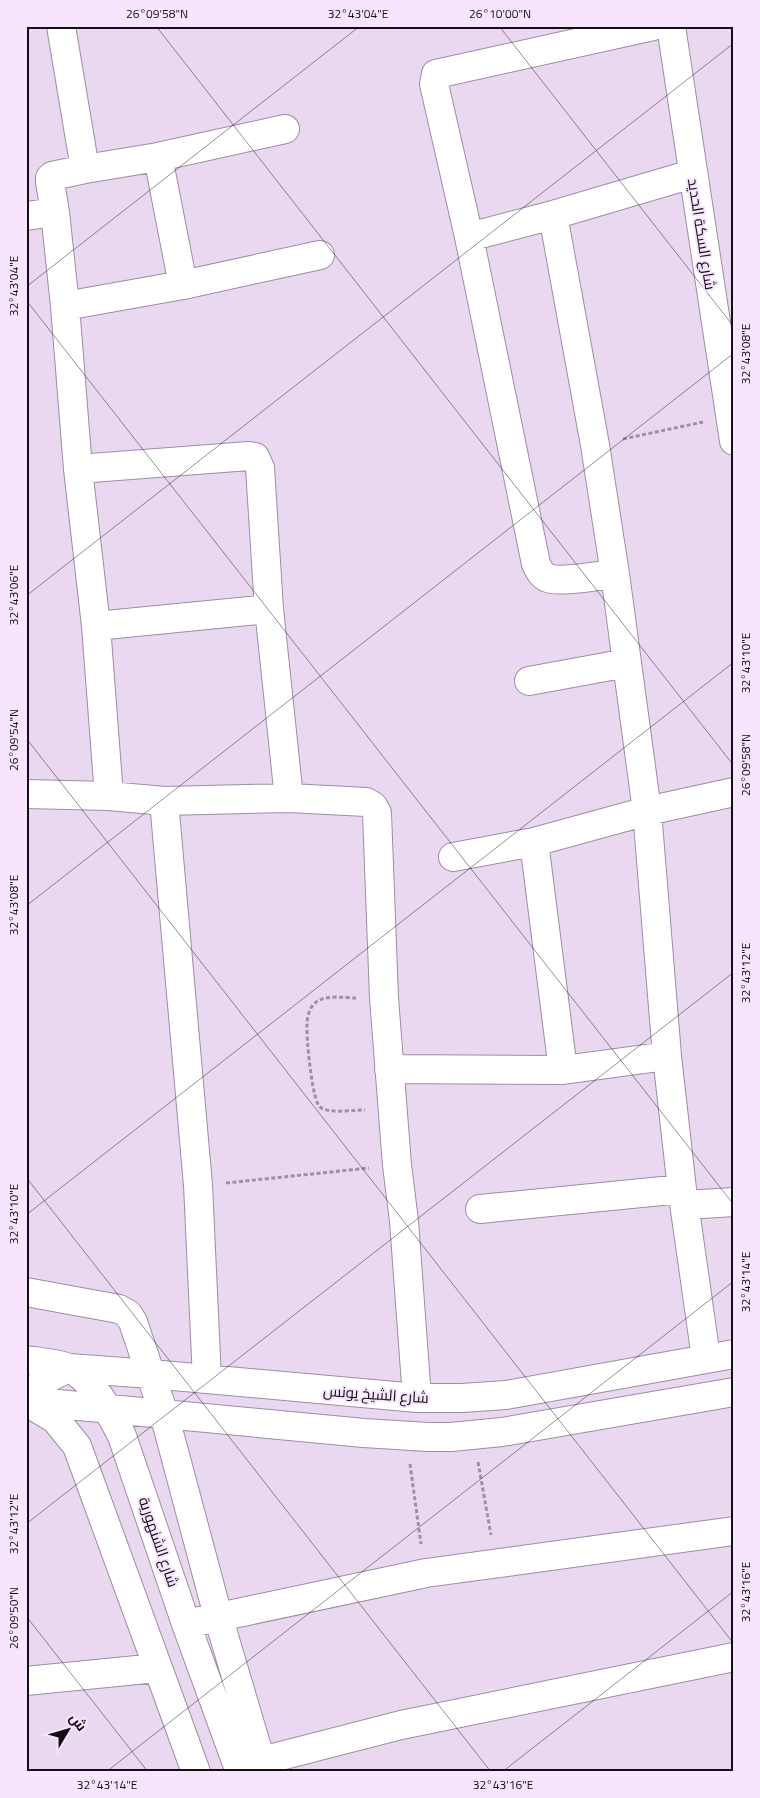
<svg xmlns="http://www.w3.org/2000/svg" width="760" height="1798" font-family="'Titillium Web',Cairo,sans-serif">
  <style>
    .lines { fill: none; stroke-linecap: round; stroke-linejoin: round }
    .minor-casing { stroke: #9e8da3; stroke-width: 30 }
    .path { stroke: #9e90a3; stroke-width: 3; stroke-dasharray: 4 2.5; stroke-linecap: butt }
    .minor { stroke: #fff; stroke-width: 28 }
    .rail-casing { stroke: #3b323d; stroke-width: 5.5 }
    .rail { stroke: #f7e5fe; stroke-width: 4; stroke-dasharray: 11; stroke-linecap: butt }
    .ticks { fill: none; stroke: #150e17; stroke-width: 1; stroke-opacity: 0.45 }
    .labels { text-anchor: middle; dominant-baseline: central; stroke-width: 4; stroke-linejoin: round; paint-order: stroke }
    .street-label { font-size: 15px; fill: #150e17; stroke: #f7e5fe }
    .neatline { fill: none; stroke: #150e17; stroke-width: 2 }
    .ticks-label { font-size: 12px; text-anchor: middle; fill: #150e17 }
  </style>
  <rect width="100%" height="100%" fill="#ead8f0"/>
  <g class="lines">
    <!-- minor casing -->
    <g class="minor-casing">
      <path id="minor" d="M61,26L85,169L158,157L285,129
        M671,26L734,441
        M158,157L183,285
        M85,169L52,176L50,178V182L55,212L65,306L78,469L96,626L109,796
        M692,174L553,215L595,445L615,574L647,811L667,1056L682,1189L706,1358
        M553,215L469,237L536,564C539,570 542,576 548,578C560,583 600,575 615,574
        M26,216L55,212
        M469,237L434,84L436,74L653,26
        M65,306L183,285L320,255
        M78,469L249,456L255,457L260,468L269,609L289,798
        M96,626L269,609
        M529,681L627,663
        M26,794L109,796L164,801
        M534,842L647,811L734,792
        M453,857L534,842L563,1070
        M389,1069L563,1070L667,1056
        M685,1205L734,1202
        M480,1209L682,1189
        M26,1292L119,1309L128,1314L133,1322L164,1414L218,1616L261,1761
        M26,1360C40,1362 57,1363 69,1368C94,1380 110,1413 122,1436L186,1624L240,1772
        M207,1379L198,1185L164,801L289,798L366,802L373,806L377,813L384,998L397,1165L404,1221L417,1398
        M26,1400L37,1387L52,1376L69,1368L151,1374L417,1398H462L506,1395L734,1354
        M26,1401L364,1433L428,1437H451L502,1432L734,1392
        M28,1403L55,1419L77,1446L196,1772
        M186,1624L426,1573L734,1531
        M26,1681L157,1668
        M238,1767L401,1725L734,1657"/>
    </g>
    <!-- path -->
    <path class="path" d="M623,439L703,422
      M356,998C344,998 325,994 315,1003C310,1007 307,1017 307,1024C306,1036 312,1101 320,1107C328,1114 354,1110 365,1110
      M226,1183L369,1168
      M478,1462L491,1535
      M410,1464L421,1544"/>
    <!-- minor -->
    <use href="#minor" class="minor"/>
    <!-- rail casing -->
    <g class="rail-casing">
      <path id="rail" d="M733,26L734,29"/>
    </g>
    <!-- rail -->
    <use href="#rail" class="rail"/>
  </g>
  <!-- ticks -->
  <path class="ticks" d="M156,26L734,766M499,26L734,327M26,287L360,26M26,300L734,1205M26,596L734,43M26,738L734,1644M26,906L734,353M26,1177L491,1772M26,1215L734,662M26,1524L734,972M26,1616L148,1772M106,1772L734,1281M502,1772L734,1591"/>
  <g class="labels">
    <!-- street labels -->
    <g class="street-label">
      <text transform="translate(702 234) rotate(81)">شارع السكة الحديد</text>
      <text transform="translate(376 1394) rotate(4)">شارع الشيخ يونس</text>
      <text transform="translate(159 1542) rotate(71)">شارع الشنهورية</text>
    </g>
  </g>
  <!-- border -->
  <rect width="760" height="1798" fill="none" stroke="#f7e5fe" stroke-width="55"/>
  <!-- north arrow -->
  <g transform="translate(68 1730) rotate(52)" stroke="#f7e5fe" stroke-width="4" paint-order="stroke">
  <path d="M0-4L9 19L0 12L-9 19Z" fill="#150e17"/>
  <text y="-8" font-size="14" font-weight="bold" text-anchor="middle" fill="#150e17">ش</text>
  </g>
  <rect x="28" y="28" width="704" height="1742" class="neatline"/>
  <g class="ticks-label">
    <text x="157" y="18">26°09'58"N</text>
    <text x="358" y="18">32°43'04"E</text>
    <text x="500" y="18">26°10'00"N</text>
    <text transform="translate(14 286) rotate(-90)" y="4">32°43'04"E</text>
    <text transform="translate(746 354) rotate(-90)" y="4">32°43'08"E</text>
    <text transform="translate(14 595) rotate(-90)" y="4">32°43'06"E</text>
    <text transform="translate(746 663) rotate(-90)" y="4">32°43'10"E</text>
    <text transform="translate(14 740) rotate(-90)" y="4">26°09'54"N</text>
    <text transform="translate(746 765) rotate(-90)" y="4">26°09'58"N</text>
    <text transform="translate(14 905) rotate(-90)" y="4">32°43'08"E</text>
    <text transform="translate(746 973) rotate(-90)" y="4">32°43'12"E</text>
    <text transform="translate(14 1214) rotate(-90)" y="4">32°43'10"E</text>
    <text transform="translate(746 1282) rotate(-90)" y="4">32°43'14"E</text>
    <text transform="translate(14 1524) rotate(-90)" y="4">32°43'12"E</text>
    <text transform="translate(746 1592) rotate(-90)" y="4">32°43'16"E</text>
    <text transform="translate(14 1618) rotate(-90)" y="4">26°09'50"N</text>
    <text x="107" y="1789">32°43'14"E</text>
    <text x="503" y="1789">32°43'16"E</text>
  </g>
</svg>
